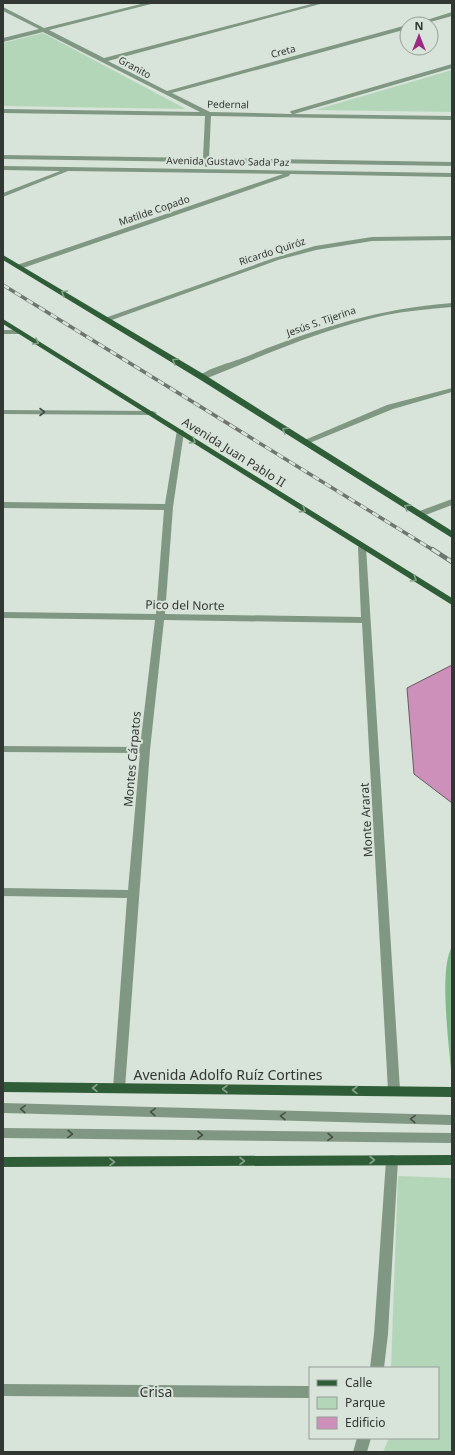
<svg xmlns="http://www.w3.org/2000/svg" width="455" height="1455" font-family="'Noto Sans',sans-serif">
  <style>
    .green { fill: #b4d6b8 }
    .water { fill: #81bb8a }
    .building { fill: #cd90ba; stroke: #665b63 }
    .lines { fill: none; stroke-linecap: round; stroke-linejoin: round }
    .minor { fill: #809883; fill-rule: evenodd }
    .major { fill: #2f5d38; fill-rule: evenodd }
    .rail-far1-casing { stroke: #6f7670; stroke-width: 3.5 }
    .rail-casing { stroke: #6f7670; stroke-width: 4.5 }
    .rail-far1 { stroke: #d8e3d9; stroke-width: 2.5; stroke-dasharray: 7; stroke-linecap: butt }
    .rail { stroke: #d8e3d9; stroke-width: 3; stroke-dasharray: 9; stroke-linecap: butt }
    .oneway { stroke: #84a088 }
    .oneway2 { stroke: #464f47 }
    .labels { text-anchor: middle; dominant-baseline: central; stroke-width: 4; stroke-linejoin: round; paint-order: stroke }
    .far-street-label { font-size: 10px; fill: #333733; stroke: #d8e3d9 }
    .street-label { font-size: 12px; fill: #333733; stroke: #d8e3d9 }
    .near-street-label { font-size: 14px; fill: #333733; stroke: #d8e3d9 }
  </style>
  <rect width="100%" height="100%" fill="#d8e3d9"/>
  <!-- green -->
  <path class="green" d="M43,33L186,109L3,106V43Z
    M452,70V112L315,110Z
    M398,1176L452,1178V1452H383L389,1438H438V1368H391Z"/>
  <!-- water -->
  <path class="water" d="M452,947V1081C450,1052 438,969 452,947Z"/>
  <!-- building -->
  <path class="building" d="M452,665V803L414,774L407,688Z"/>
  <g class="lines">
    <!-- minor -->
    <path class="minor" d="M145,3H155L49,30L104,58L315,3H324L108,61L167,91L407,25V29L172,93L210,112L292,114L290,112L291,111L452,64V68L294,114L452,116V120L211,116L209,158L452,162V166L209,162L208,166L206,167L203,165V162L3,159V155L203,158L205,116L3,113V109L200,112L43,32L3,42V38L39,29L3,11V7L44,28Z
      M452,12V16L423,24H414Z
      M3,166L452,173V177L290,174L289,176L20,269L16,267L17,265L283,174L68,171L3,197V193L60,171L3,170Z
      M452,236V240L372,241L316,250L278,260L109,321H106L102,319L274,258L315,246L372,237Z
      M452,303V307C430,309 407,311 386,315C323,329 264,355 205,379H199L198,377C206,369 229,363 240,359C312,330 374,309 452,303Z
      M3,330H19L23,332L19,334H3Z
      M452,388V392L393,409L307,444H304L300,442L387,405Z
      M3,410L153,411L157,413L153,415L3,414Z
      M177,430H183L184,432L173,507L165,614L361,617L358,547L362,544L366,547L400,1090L398,1093L394,1095L390,1093L388,1090L362,623L164,620L150,750L125,1088L123,1091L119,1093L115,1091L113,1088L127,898L3,896V888L128,890L140,753L3,752V746L140,747L155,620L3,618V612L156,614L164,510L3,508V502L165,504Z
      M452,499V505L423,516H417L416,514L417,512Z
      M3,1103L452,1115V1125L3,1113Z
      M3,1128L452,1133V1143L3,1138Z
      M392,1155L397,1156L398,1160L388,1334L384,1368H370L374,1334L386,1160L387,1156Z
      M3,1384L310,1386V1398L3,1396Z
      M357,1438H371L367,1452H353Z"/>
    <!-- major -->
    <path class="major" d="M3,255L205,375L452,531V538L199,379L3,260Z
      M3,319L452,598V605L3,324Z
      M3,1082L452,1087V1097L3,1092Z
      M452,1155V1165L3,1167V1157Z"/>
    <!-- rail-far1 casing -->
    <g class="rail-far1-casing">
      <path id="rail-far1" d="M3,285L433,550"/>
    </g>
    <!-- rail casing -->
    <g class="rail-casing">
      <path id="rail" d="M432,549L452,562"/>
    </g>
    <!-- rail-far1 -->
    <use href="#rail-far1" class="rail-far1"/>
    <!-- rail -->
    <use href="#rail" class="rail"/>
  </g>
  <!-- one-way arrows -->
  <defs><path id="oneway-chevron" d="M-2-3.5L2.5 0L-2 3.5" fill="none" stroke-width="1.6" stroke-linecap="round" stroke-linejoin="round"/></defs>
  <g class="oneway">
    <use href="#oneway-chevron" transform="translate(64 293) rotate(-149)"/>
    <use href="#oneway-chevron" transform="translate(36 342) rotate(31)"/>
    <use href="#oneway-chevron" transform="translate(175 361) rotate(-149)"/>
    <use href="#oneway-chevron" transform="translate(285 430) rotate(-148)"/>
    <use href="#oneway-chevron" transform="translate(193 441) rotate(32)"/>
    <use href="#oneway-chevron" transform="translate(407 507) rotate(-148)"/>
    <use href="#oneway-chevron" transform="translate(303 510) rotate(32)"/>
    <use href="#oneway-chevron" transform="translate(414 579) rotate(31)"/>
    <use href="#oneway-chevron" transform="translate(95 1088) rotate(-180)"/>
    <use href="#oneway-chevron" transform="translate(225 1089) rotate(-180)"/>
    <use href="#oneway-chevron" transform="translate(355 1090) rotate(-180)"/>
    <use href="#oneway-chevron" transform="translate(372 1160)"/>
    <use href="#oneway-chevron" transform="translate(242 1161)"/>
    <use href="#oneway-chevron" transform="translate(112 1162)"/>
  </g>
  <g class="oneway2">
    <use href="#oneway-chevron" transform="translate(42 412)"/>
    <use href="#oneway-chevron" transform="translate(23 1109) rotate(-178)"/>
    <use href="#oneway-chevron" transform="translate(153 1112) rotate(-178)"/>
    <use href="#oneway-chevron" transform="translate(283 1116) rotate(-178)"/>
    <use href="#oneway-chevron" transform="translate(413 1119) rotate(-178)"/>
    <use href="#oneway-chevron" transform="translate(70 1134) rotate(1)"/>
    <use href="#oneway-chevron" transform="translate(200 1135) rotate(1)"/>
    <use href="#oneway-chevron" transform="translate(330 1137) rotate(1)"/>
  </g>
  <g class="labels">
    <!-- far-street labels -->
    <g class="far-street-label">
      <text transform="translate(283 51) rotate(-15)">Creta</text>
      <text transform="translate(135 67) rotate(28)">Granito</text>
      <text transform="translate(228 104) rotate(1)">Pedernal</text>
      <text transform="translate(228 161) rotate(1)">Avenida Gustavo Sada Paz</text>
      <text transform="translate(154 210) rotate(-19)">Matilde Copado</text>
      <text transform="translate(272 251) rotate(-18)">Ricardo Quiróz</text>
      <text transform="translate(321 321) rotate(-19)">Jesús S. Tijerina</text>
    </g>
    <!-- street labels -->
    <g class="street-label">
      <text transform="translate(234 452) rotate(32)">Avenida Juan Pablo II</text>
      <text transform="translate(185 605) rotate(1)">Pico del Norte</text>
      <text transform="translate(132 759) rotate(-85)">Montes Cárpatos</text>
      <text transform="translate(366 820) rotate(-93)">Monte Ararat</text>
    </g>
    <!-- near-street labels -->
    <g class="near-street-label">
      <text x="228" y="1074">Avenida Adolfo Ruíz Cortines</text>
      <text x="156" y="1391">Crisa</text>
    </g>
  </g>
  <!-- border -->
  <rect width="455" height="1455" fill="none" stroke="#333733" stroke-width="8"/>
  <!-- legend -->
  <rect x="309" y="1367" width="130" height="72" fill="#d8e3d9" stroke="#969e97"/>
  <rect x="317" y="1380" width="20" height="6" fill="#2f5d38" stroke="#969e97"/>
  <text x="345" y="1387" font-size="12" fill="#333733">Calle</text>
  <rect x="317" y="1397" width="20" height="12" fill="#b4d6b8" stroke="#969e97"/>
  <text x="345" y="1407" font-size="12" fill="#333733">Parque</text>
  <rect x="317" y="1417" width="20" height="12" fill="#cd90ba" stroke="#969e97"/>
  <text x="345" y="1427" font-size="12" fill="#333733">Edificio</text>
  <!-- north arrow -->
  <g transform="translate(419 36)"><circle r="19" fill="#d8e3d9" stroke="#969e97"/>
  <path d="M0-3L7 15L0 10L-7 15Z" fill="#9d2883"/>
  <text y="-6" font-size="11" font-weight="bold" text-anchor="middle" fill="#333733">N</text>
  </g>
</svg>
